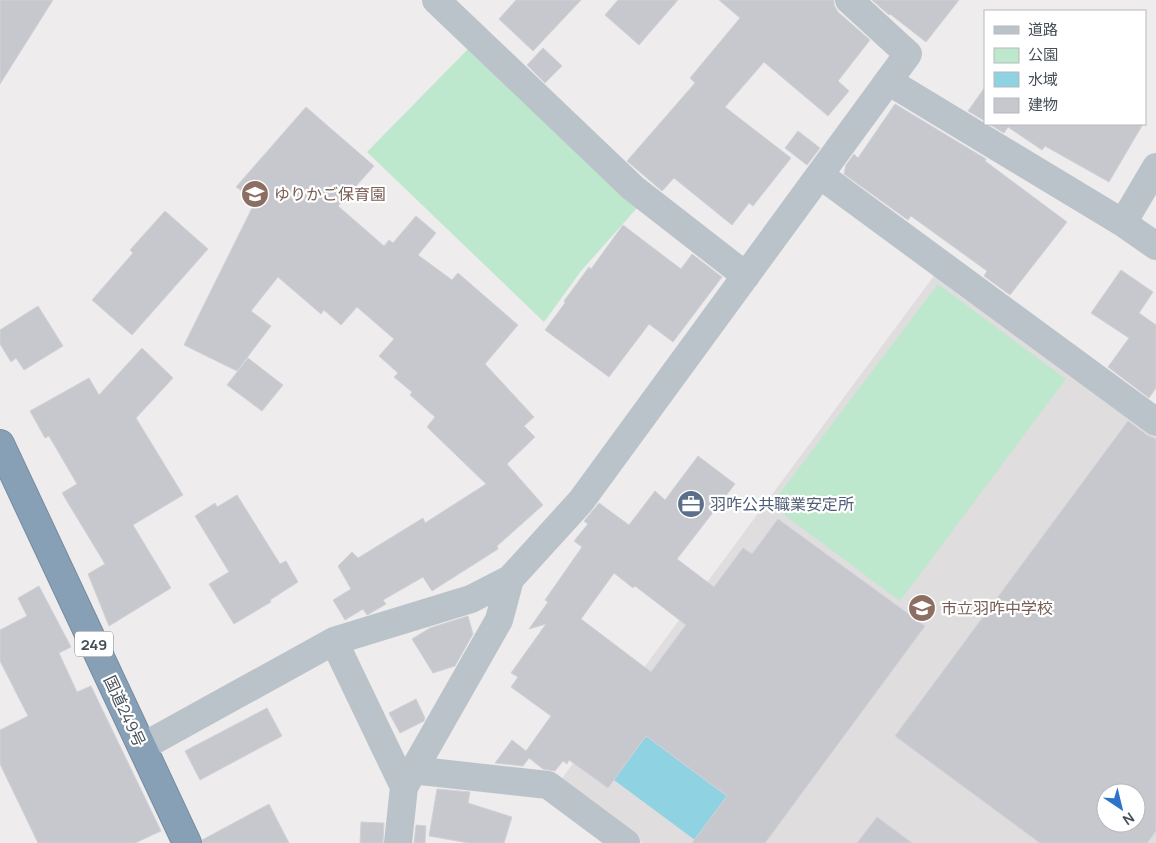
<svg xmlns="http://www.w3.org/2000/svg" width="1156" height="843" font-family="Manrope,'Noto Sans JP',sans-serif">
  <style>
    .education { fill: #dfdddd; fill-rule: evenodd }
    .green { fill: #bee8cd }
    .water { fill: #8fd2e1 }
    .building { fill: #c7c8ce; stroke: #d0d2d7; fill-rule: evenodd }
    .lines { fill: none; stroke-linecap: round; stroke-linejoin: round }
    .highway-casing { stroke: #748ba1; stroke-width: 30 }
    .street { stroke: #bbc3ca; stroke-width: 28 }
    .highway { stroke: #88a0b6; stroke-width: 28 }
    .labels { text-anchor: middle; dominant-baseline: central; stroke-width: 4.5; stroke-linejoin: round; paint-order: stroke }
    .shield { fill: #fff; stroke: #7e8489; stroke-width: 1 }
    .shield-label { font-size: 15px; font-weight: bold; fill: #464f57 }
    .education-label { font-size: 16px; fill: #785e54; stroke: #fff; text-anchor: start }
    .service-label { font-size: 16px; fill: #4e5e75; stroke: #fff; text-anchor: start }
    .street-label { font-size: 16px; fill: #464f57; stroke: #fff }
  </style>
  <rect width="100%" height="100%" fill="#eeecec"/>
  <!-- education -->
  <path class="education" d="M936,273L1156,436V843H642L560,781ZM1106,793H1136V823H1106Z"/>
  <!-- green -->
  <path class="green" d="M470,47L637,208L581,271L544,322L367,152Z
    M938,284L1066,379L900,601L771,505Z"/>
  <!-- water -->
  <path class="water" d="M646,736L727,796L695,840L614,780Z"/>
  <!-- building -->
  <path class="building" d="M0,0H53L0,84Z
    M516,0H581L533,51L499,19Z
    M618,0H678L639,45L605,15Z
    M719,0H834V5L838,12L870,40L838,81L849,91L828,116L764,62L725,107L791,158L753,206L749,203L732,225L674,178L662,191L627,161L695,83L690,78L740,18Z
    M872,0H959L926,42L890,14L889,15Z
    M543,48L562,66L545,83L527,65Z
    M985,87V121L968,111Z
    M895,104L986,159L985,161L1067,222L1010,295L984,276L987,271L911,216L908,220L844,174L846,165L854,154L858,158Z
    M306,107L374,166L338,206L384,246L389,240L393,243L416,216L436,233L418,255L452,280L458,273L518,325L485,364L534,417L524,426L535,437L507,464L543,505L497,546L498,549L432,591L423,577L383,600L386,604L369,614L367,615L363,609L345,620L333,600L351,589L338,566L352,552L358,558L423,518L425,523L486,484L427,427L435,417L410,395L412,392L394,377L398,373L379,356L394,339L357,307L341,325L324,310L321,314L278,277L251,311L271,326L237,371L184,345L256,200L236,187Z
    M989,124H1143L1109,182L1045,146L1042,150L1008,127L1004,133Z
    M798,131L820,148L807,165L785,148Z
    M165,211L208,249L132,335L92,300L133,253L130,250Z
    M623,225L681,269L692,254L722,277L673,342L649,324L609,377L545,330L565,303L564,301L589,267L591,269Z
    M1121,270L1153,292L1139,313L1156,325V388L1149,398L1108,367L1129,338L1091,313Z
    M38,306L63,346L24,370L16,358L11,362L0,344V330Z
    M142,348L173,378L136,418L183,495L133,525L171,588L109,626L88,574L105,564L62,493L77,484L49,436L45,438L30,411L89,378L99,395Z
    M248,358L283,385L262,411L227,385Z
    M1128,421L1147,435L1156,439V831L1147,843H1040L895,736ZM1106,793H1136V823H1106Z
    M698,456L735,484L677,559L714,587L743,548L752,554L778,519L925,626L765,843H692L727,796L646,736L608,788L569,760L567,764L563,761L555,771L543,769L529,758L523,766L495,763L512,740L526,751L551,716L511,687L518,677L511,673L546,624L529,629L548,602L545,600L582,547L574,541L588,524L584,521L599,503L629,525L655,491L665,500ZM614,573L633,588L635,586L686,625L651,672L581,619Z
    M237,495L280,564L286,561L298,582L270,600L271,602L234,624L209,584L229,572L195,516L215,503L217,507Z
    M39,586L71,647L59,653L77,692L91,686L161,831L135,843H38L0,764V730L28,716L0,661V630L27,616L18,598Z
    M468,616L473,634L455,666L433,673L412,639L430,628Z
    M416,699L425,718L424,721L400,733L389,713Z
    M267,708L282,736L200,780L185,751Z
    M437,789L470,792L468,803L512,817L504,843H469L429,836Z
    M269,804L289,843H202V840Z
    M877,817L912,843H857Z
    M361,822L384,823L383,843H360Z
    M416,825L426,826L425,843H414Z"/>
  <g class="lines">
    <!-- highway casing -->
    <g class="highway-casing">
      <path id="highway" d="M0,444L187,843"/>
    </g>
    <!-- street -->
    <path class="street" d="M436,0L633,188L746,276
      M888,81L1123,223L1156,246
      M820,175L1156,422
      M1123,223L1156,167
      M334,641L404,787
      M142,747L334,641L471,599L510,579L581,501L908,54L849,0
      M412,770L548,785L626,843
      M398,843L404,787L499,620L510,579"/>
    <!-- highway -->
    <use href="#highway" class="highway"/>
  </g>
  <!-- icons -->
  <defs>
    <g id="school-disc" transform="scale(1.4375)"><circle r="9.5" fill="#8d6e63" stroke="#fff"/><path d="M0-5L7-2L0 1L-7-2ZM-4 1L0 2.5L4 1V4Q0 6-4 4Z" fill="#fff"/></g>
    <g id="office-disc" transform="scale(1.4375)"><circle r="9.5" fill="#5c6f8a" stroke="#fff"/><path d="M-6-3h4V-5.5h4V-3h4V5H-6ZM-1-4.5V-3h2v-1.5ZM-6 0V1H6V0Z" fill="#fff"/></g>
  </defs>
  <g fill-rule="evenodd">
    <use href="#school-disc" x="255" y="194"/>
    <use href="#office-disc" x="691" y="504"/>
    <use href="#school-disc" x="922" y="608"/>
  </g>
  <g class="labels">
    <!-- shield labels -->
    <rect class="shield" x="75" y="631.5" width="38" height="25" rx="4"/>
    <g class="shield-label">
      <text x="94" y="644">249</text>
    </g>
    <!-- education labels -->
    <g class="education-label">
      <text x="274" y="194">ゆりかご保育園</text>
      <text x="941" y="608">市立羽咋中学校</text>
    </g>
    <!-- service labels -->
    <g class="service-label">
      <text x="710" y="504">羽咋公共職業安定所</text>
    </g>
    <!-- street labels -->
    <g class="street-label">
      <text transform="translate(125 711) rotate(65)">国道249号</text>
    </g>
  </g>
  <!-- legend -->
  <rect x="984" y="10" width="162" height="115" fill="#ffffff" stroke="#b5b9bc"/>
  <rect x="994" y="26" width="25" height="8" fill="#bbc3ca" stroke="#b5b9bc"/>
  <text x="1028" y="35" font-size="15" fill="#464f57">道路</text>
  <rect x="994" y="48" width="25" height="15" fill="#bee8cd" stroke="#b5b9bc"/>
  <text x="1028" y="60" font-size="15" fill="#464f57">公園</text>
  <rect x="994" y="72" width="25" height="15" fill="#8fd2e1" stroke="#b5b9bc"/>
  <text x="1028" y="85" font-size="15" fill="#464f57">水域</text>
  <rect x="994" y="98" width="25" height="15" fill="#c7c8ce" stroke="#b5b9bc"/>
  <text x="1028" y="110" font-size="15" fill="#464f57">建物</text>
  <!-- north arrow -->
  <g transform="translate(1121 808) rotate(145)"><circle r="24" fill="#ffffff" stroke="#b5b9bc"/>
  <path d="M0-4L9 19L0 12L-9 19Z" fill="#2c74c8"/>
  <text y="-8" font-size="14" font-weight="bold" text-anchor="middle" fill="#464f57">N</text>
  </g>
</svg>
